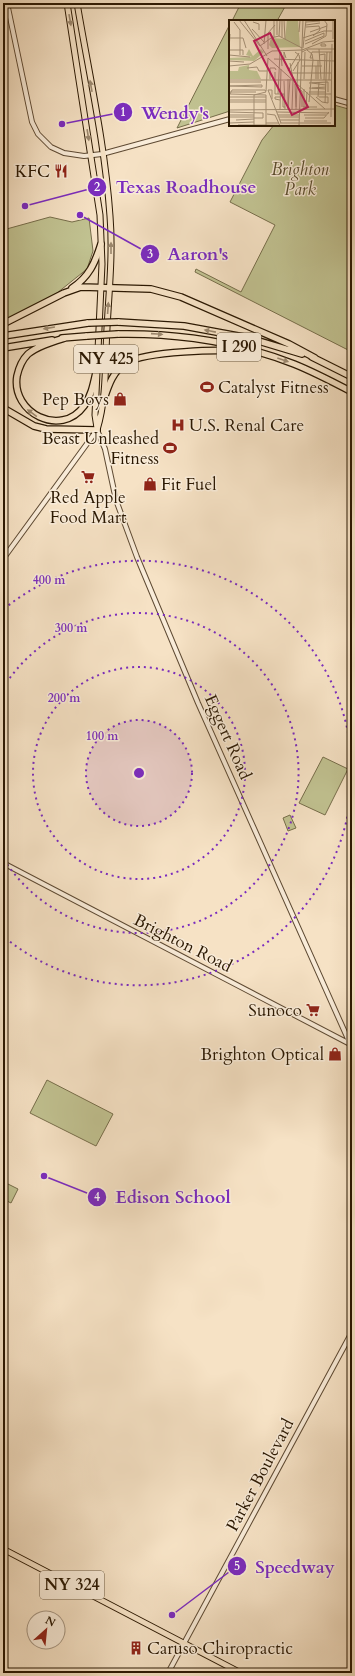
<svg xmlns="http://www.w3.org/2000/svg" width="355" height="1676" font-family="Cardo,serif">
  <style>
    .green { fill: #c1c291; stroke: #766d4a }
    .lines { fill: none; stroke-linecap: round; stroke-linejoin: round }
    .minor-casing { stroke: #5e4a33; stroke-width: 6 }
    .major-casing { stroke: #2b1802; stroke-width: 7 }
    .highway-casing { stroke: #2b1802; stroke-width: 8 }
    .minor { stroke: #f9ecd9; stroke-width: 4 }
    .major { stroke: #f6e2c5; stroke-width: 5 }
    .highway { stroke: #f6e2c5; stroke-width: 5.5 }
    .highway-bridge-casing { stroke: #2b1802; stroke-width: 8; stroke-linecap: butt }
    .highway-bridge { stroke: #f6e2c5; stroke-width: 5.5 }
    .oneway { fill: #9b876d }
    .ring { fill: none; stroke: #7b2cbf; stroke-width: 2; stroke-dasharray: 2 4 }
    .labels { text-anchor: middle; dominant-baseline: central; stroke-width: 3; stroke-linejoin: round; paint-order: stroke }
    .shield { fill: #f9ecd9; stroke: #695842; stroke-width: 1 }
    .shield-label { font-size: 16px; font-weight: bold; fill: #2b1802 }
    .park-label { font-size: 17px; font-style: italic; fill: #584b2d; stroke: #f9ecd9 }
    .poi-label { font-size: 17px; fill: #2b1802; stroke: #f9ecd9; text-anchor: end }
    .street-label { font-size: 17px; fill: #2b1802; stroke: #f9ecd9 }
    .inset-road { fill: none; stroke: #a59177; stroke-width: 1 }
    .view { fill: #c2185b; fill-opacity: 0.15; stroke: #c2185b; stroke-width: 2 }
    .inset-edge { fill: none; stroke: #2b1802; stroke-width: 2 }
    .centre { fill: #7b2cbf; stroke: #f9ecd9; stroke-width: 2 }
    .ring-label { font-size: 12px; text-anchor: middle; font-weight: bold; fill: #7b2cbf; stroke: #f9ecd9; stroke-width: 3; stroke-linejoin: round; paint-order: stroke }
    .leader { fill: none; stroke: #7b2cbf; stroke-width: 1.5 }
    .callout-dot { fill: #7b2cbf; stroke: #f9ecd9; stroke-width: 1.5 }
    .mark-label { font-size: 12px; text-anchor: middle; font-weight: bold; fill: #fff }
    .callout-label { font-size: 18px; text-anchor: middle; font-weight: bold; fill: #7b2cbf; stroke: #f9ecd9; stroke-width: 3; stroke-linejoin: round; paint-order: stroke }
  </style>
  <rect width="100%" height="100%" fill="#f6e2c5"/>
  <filter id="stains"><feTurbulence type="fractalNoise" baseFrequency=".005" numOctaves="4"/><feColorMatrix values="0 0 0 0 .2 0 0 0 0 .09 0 0 0 0 .02 0 0 0 .5 -.17"/></filter>
  <radialGradient id="worn" r=".72"><stop offset=".6" stop-color="#630" stop-opacity="0"/><stop offset="1" stop-color="#630" stop-opacity=".3"/></radialGradient>
  <!-- green -->
  <path class="green" d="M241,3H287L277,21H232Z
    M230,24V111L177,128Z
    M334,105L352,110V352L195,272L196,269L241,292L275,225L230,202L262,140L274,125H334Z
    M50,217L72,222L89,218L93,251L87,269L57,293L3,321V230Z
    M323,757L348,769L325,815L299,803Z
    M290,815L296,828L288,831L283,818Z
    M47,1080L113,1114L96,1146L30,1113Z
    M4,1182L18,1189L11,1203L3,1199Z"/>
  <g class="lines">
    <!-- minor casing -->
    <g class="minor-casing">
      <path id="minor" d="M7,3L32,122L38,134L51,147L64,153L84,156L102,154L230,119
        M334,99L352,104
        M97,430L105,449L116,500L137,557L198,703L352,1048
        M3,559L97,430
        M3,863L350,1044
        M168,1673L352,1332"/>
    </g>
    <!-- major casing -->
    <g class="major-casing">
      <path id="major" d="M67,3L100,215L102,264L95,415L97,428
        M77,3C89,74 105,144 110,216C113,253 109,291 107,328C105,363 107,397 97,430
        M3,1549L241,1673"/>
    </g>
    <!-- highway casing -->
    <g class="highway-casing">
      <path id="highway" d="M72,288C89,277 95,263 101,244
        M118,322L184,326L249,338L302,354
        M3,324L64,293L81,287L151,289L181,297L289,344L315,358
        M118,334C178,333 238,342 294,364C314,372 333,382 352,392
        M3,336L88,323
        M62,338L87,336
        M65,338C52,342 38,346 28,354C22,360 19,367 17,376C11,413 61,438 84,406C92,395 94,381 97,368
        M3,348L52,340
        M312,357L352,377
        M103,402C108,387 112,372 126,363C146,351 221,349 246,352
        M3,408L34,426L46,429L97,430"/>
    </g>
    <!-- minor -->
    <use href="#minor" class="minor"/>
    <!-- major -->
    <use href="#major" class="major"/>
    <!-- highway -->
    <use href="#highway" class="highway"/>
    <!-- highway-bridge casing -->
    <g class="highway-bridge-casing">
      <path id="highway-bridge" d="M88,323L118,322
        M87,336L118,334"/>
    </g>
    <!-- highway-bridge -->
    <use href="#highway-bridge" class="highway-bridge"/>
  </g>
  <!-- one-way arrows -->
  <defs><path id="oneway-solid" d="M-6-.8H1V-3.2L6.5 0L1 3.2V.8H-6Z"/></defs>
  <g class="oneway">
    <use href="#oneway-solid" transform="translate(70 20) rotate(80)"/>
    <use href="#oneway-solid" transform="translate(91 86) rotate(-100)"/>
    <use href="#oneway-solid" transform="translate(88 135) rotate(81)"/>
    <use href="#oneway-solid" transform="translate(111 248) rotate(-90)"/>
    <use href="#oneway-solid" transform="translate(108 308) rotate(-86)"/>
    <use href="#oneway-solid" transform="translate(49 328) rotate(171)"/>
    <use href="#oneway-solid" transform="translate(210 331) rotate(-169)"/>
    <use href="#oneway-solid" transform="translate(157 334) rotate(4)"/>
    <use href="#oneway-solid" transform="translate(283 360) rotate(19)"/>
    <use href="#oneway-solid" transform="translate(32 413) rotate(-144)"/>
  </g>
  <!-- distance rings -->
  <circle cx="139" cy="773" r="53" fill="#7b2cbf" fill-opacity=".12"/>
  <g class="ring">
    <circle cx="139" cy="773" r="53"/>
    <circle cx="139" cy="773" r="106"/>
    <path d="M3 688A160 160 0 1 1 3 858"/>
    <path d="M352 775A213 213 0 0 1 4 937M4 609A213 213 0 0 1 352 771"/>
  </g>
  <!-- icons -->
  <defs>
    <g id="restaurant-bare" transform="scale(1.08)"><path d="M-5-6h1v4h1v-4h1v4h1v-4h1v5L-1.5 .5V6h-2V.5L-5-1ZM5-6V6H3V1.5H1.5Q1.5-4 5-6Z" fill="#8f2418" stroke="#f9ecd9" stroke-width="2.5" paint-order="stroke"/></g>
    <g id="stadium-bare" transform="scale(1.08)"><path d="M0-5a6.5 5 0 1 0 0 10a6.5 5 0 1 0 0-10ZM-3.5-1.8h7v3.6h-7Z" fill="#8f2418" stroke="#f9ecd9" stroke-width="2.5" paint-order="stroke"/></g>
    <g id="shop-bare" transform="scale(1.08)"><path d="M-5-2.5h2.3a2.7 3.5 0 0 1 5.4 0H5L5.5 6h-11ZM-1.5-2.5h3a1.5 2.3 0 0 0-3 0Z" fill="#8f2418" stroke="#f9ecd9" stroke-width="2.5" paint-order="stroke"/></g>
    <g id="hospital-bare" transform="scale(1.08)"><path d="M-5-5h3v3.5h4V-5h3V5h-3V1.5h-4V5h-3Z" fill="#8f2418" stroke="#f9ecd9" stroke-width="2.5" paint-order="stroke"/></g>
    <g id="supermarket-bare" transform="scale(1.08)"><path d="M-6-5.5h2.5l.6 2H6L4.5 2H-2.5L-4.4-4H-6ZM-1.5 3.2a1.3 1.3 0 1 0 .1 0ZM3 3.2a1.3 1.3 0 1 0 .1 0Z" fill="#8f2418" stroke="#f9ecd9" stroke-width="2.5" paint-order="stroke"/></g>
    <g id="building-bare" transform="scale(1.08)"><path d="M-4-6H4V6H1V3H-1V6H-4ZM-2.5-4.3h1.7v1.8h-1.7ZM.8-4.3h1.7v1.8H.8ZM-2.5-1h1.7V.8h-1.7ZM.8-1h1.7V.8H.8Z" fill="#8f2418" stroke="#f9ecd9" stroke-width="2.5" paint-order="stroke"/></g>
  </defs>
  <g fill-rule="evenodd">
    <use href="#restaurant-bare" x="61" y="171"/>
    <use href="#stadium-bare" x="207" y="387"/>
    <use href="#shop-bare" x="120" y="399"/>
    <use href="#hospital-bare" x="178" y="425"/>
    <use href="#stadium-bare" x="170" y="448"/>
    <use href="#supermarket-bare" x="88" y="477"/>
    <use href="#shop-bare" x="150" y="484"/>
    <use href="#supermarket-bare" x="313" y="1010"/>
    <use href="#shop-bare" x="335" y="1054"/>
    <use href="#building-bare" x="136" y="1648"/>
  </g>
  <g class="labels">
    <!-- shield labels -->
    <g class="shield">
      <rect x="217" y="333" width="44" height="28" rx="3"/>
      <rect x="74" y="345" width="64" height="28" rx="3"/>
      <rect x="40" y="1571" width="64" height="28" rx="3"/>
    </g>
    <g class="shield-label">
      <text x="239" y="347">I 290</text>
      <text x="106" y="359">NY 425</text>
      <text x="72" y="1585">NY 324</text>
    </g>
    <!-- park labels -->
    <g class="park-label">
      <text x="300" y="169">Brighton<tspan x="300" dy="20">Park</tspan></text>
    </g>
    <!-- poi labels -->
    <g class="poi-label">
      <text x="50" y="171">KFC</text>
      <text x="218" y="387" text-anchor="start">Catalyst Fitness</text>
      <text x="109" y="399">Pep Boys</text>
      <text x="189" y="425" text-anchor="start">U.S. Renal Care</text>
      <text x="159" y="438">Beast Unleashed<tspan x="159" dy="20">Fitness</tspan></text>
      <text x="161" y="484" text-anchor="start">Fit Fuel</text>
      <text x="88" y="497" text-anchor="middle">Red Apple<tspan x="88" dy="20">Food Mart</tspan></text>
      <text x="302" y="1010">Sunoco</text>
      <text x="324" y="1054">Brighton Optical</text>
      <text x="147" y="1648" text-anchor="start">Caruso Chiropractic</text>
    </g>
    <!-- street labels -->
    <g class="street-label">
      <text transform="translate(228 737) rotate(66)">Eggert Road</text>
      <text transform="translate(183 943) rotate(27)">Brighton Road</text>
      <text transform="translate(260 1475) rotate(-62)">Parker Boulevard</text>
    </g>
  </g>
  <!-- overview -->
  <g transform="translate(229 20)">
    <rect width="106" height="106" fill="#f6e2c5"/>
    <path d="M58,0H69L71,27L40,28H43L40,25L42,18L56,19ZM20,29L24,36L32,29L35,32L25,41L0,40V38L23,37L17,35ZM20,45V50L28,51L32,59H0V51H9L10,47Z" fill="#c1c291"/>
    <path class="inset-road" d="M10,0L31,26L42,18L50,16L51,0M15,0L38,36M45,0V17M55,0L56,19M104,0V19M5,2L11,10V35M24,2L30,4V10M77,2L91,1M77,5L91,3M77,7L90,6L91,10L84,16M23,9L35,22M70,12L71,0M81,12L98,6M48,15V0M50,16L73,28M53,17V0M0,18H14L17,28M74,18L95,11H103M76,21L95,13M35,24L37,0M76,24L95,16V13M83,24L97,16L98,4L95,0M96,24L97,26H92V24ZM74,28L77,0M39,29V13L46,5M90,29L92,59M0,30H14V35M0,30L1,14M78,30L83,34L84,40L80,82M52,32L53,46M73,32L79,29H106M0,35L21,37M90,35L96,34L95,60M39,38L96,89M83,38H81L83,32H103M45,39L106,41M55,39V32L57,38M0,41L15,42M61,43L64,59M0,46L21,44L43,31L73,30L94,22L106,21M73,46H93M18,48L28,47L30,51H38M59,51L70,33M64,51L71,40L70,35L66,32M46,52V74H56M61,53H102M41,59V48H46L47,50M59,59V89M75,59L76,32M87,59V46M89,59V40M0,60H103M100,60L101,32M55,61L56,89M0,62H32M80,63L99,62V72M83,63L97,65M66,64L67,87M0,66L33,65V67M0,66L33,67M80,68L97,69M83,68L97,67M39,70L52,103M39,70H43V79M71,70L73,71V87M37,71L39,38M0,72H27M37,72L36,70H3L1,74L37,75M80,72H97M49,74L51,32M54,74V87H56M81,74H102M0,77H37M51,77H46V79L51,80M87,77L93,82L99,83V77H90M89,77L90,62M0,80H37M0,82H37M96,83L98,32M59,87L61,59M74,87H88M75,87V69M77,87L78,72M51,89L52,49M63,89L64,60M67,89L69,42M0,90L106,89M0,92L34,93V98H25M48,92L100,93M38,94L46,95L51,106M0,95H25M49,95H70M75,95H97M0,97H25M50,97H70M102,97L103,24M76,98H95L100,92M7,100L25,99M51,100H70M75,101H98M0,103L25,102M37,103H50M51,103H102M9,105H37M37,105L70,106M25,106V75L37,72M37,106V75M70,106L74,0M70,106H102"/>
    <path class="view" d="M41,13L79,87L63,95L25,21Z"/>
    <rect width="106" height="106" class="inset-edge"/>
  </g>
  <circle cx="139" cy="773" r="6" class="centre"/>
  <g class="ring-label">
    <text x="49" y="584">400 m</text>
    <text x="71" y="632">300 m</text>
    <text x="64" y="702">200 m</text>
    <text x="102" y="740">100 m</text>
  </g>
  <!-- callouts -->
  <path class="leader" d="M62 124L123 112M25 206L97 187M80 215L150 254M44 1176L97 1197M172 1615L237 1566"/>
  <g class="callout-dot">
    <circle cx="62" cy="124" r="4"/>
    <circle cx="25" cy="206" r="4"/>
    <circle cx="80" cy="215" r="4"/>
    <circle cx="44" cy="1176" r="4"/>
    <circle cx="172" cy="1615" r="4"/>
    <circle cx="123" cy="112" r="10"/>
    <circle cx="97" cy="187" r="10"/>
    <circle cx="150" cy="254" r="10"/>
    <circle cx="97" cy="1197" r="10"/>
    <circle cx="237" cy="1566" r="10"/>
  </g>
  <g class="mark-label">
    <text x="123" y="116">1</text>
    <text x="97" y="191">2</text>
    <text x="150" y="258">3</text>
    <text x="97" y="1201">4</text>
    <text x="237" y="1570">5</text>
  </g>
  <g class="callout-label">
    <text x="175" y="119">Wendy's</text>
    <text x="186" y="193">Texas Roadhouse</text>
    <text x="198" y="260">Aaron's</text>
    <text x="173" y="1203">Edison School</text>
    <text x="295" y="1573">Speedway</text>
  </g>
  <!-- margin -->
  <rect width="355" height="1676" fill="none" stroke="#f6e2c5" stroke-width="16"/>
  <rect x="4" y="4" width="347" height="1668" fill="none" stroke="#2b1802" stroke-width="2"/>
  <rect x="8" y="8" width="339" height="1660" fill="none" stroke="#2b1802"/>
  <!-- north arrow -->
  <g transform="translate(46 1630) rotate(27)"><circle r="19" fill="#f9ecd9" stroke="#a79783"/>
  <path d="M0-3L7 15L0 10L-7 15Z" fill="#8f2418"/>
  <text y="-6" font-size="11" font-weight="bold" text-anchor="middle" fill="#2b1802">N</text>
  </g>
  <rect width="100%" height="100%" filter="url(#stains)"/>
  <rect width="100%" height="100%" fill="url(#worn)"/>
</svg>
